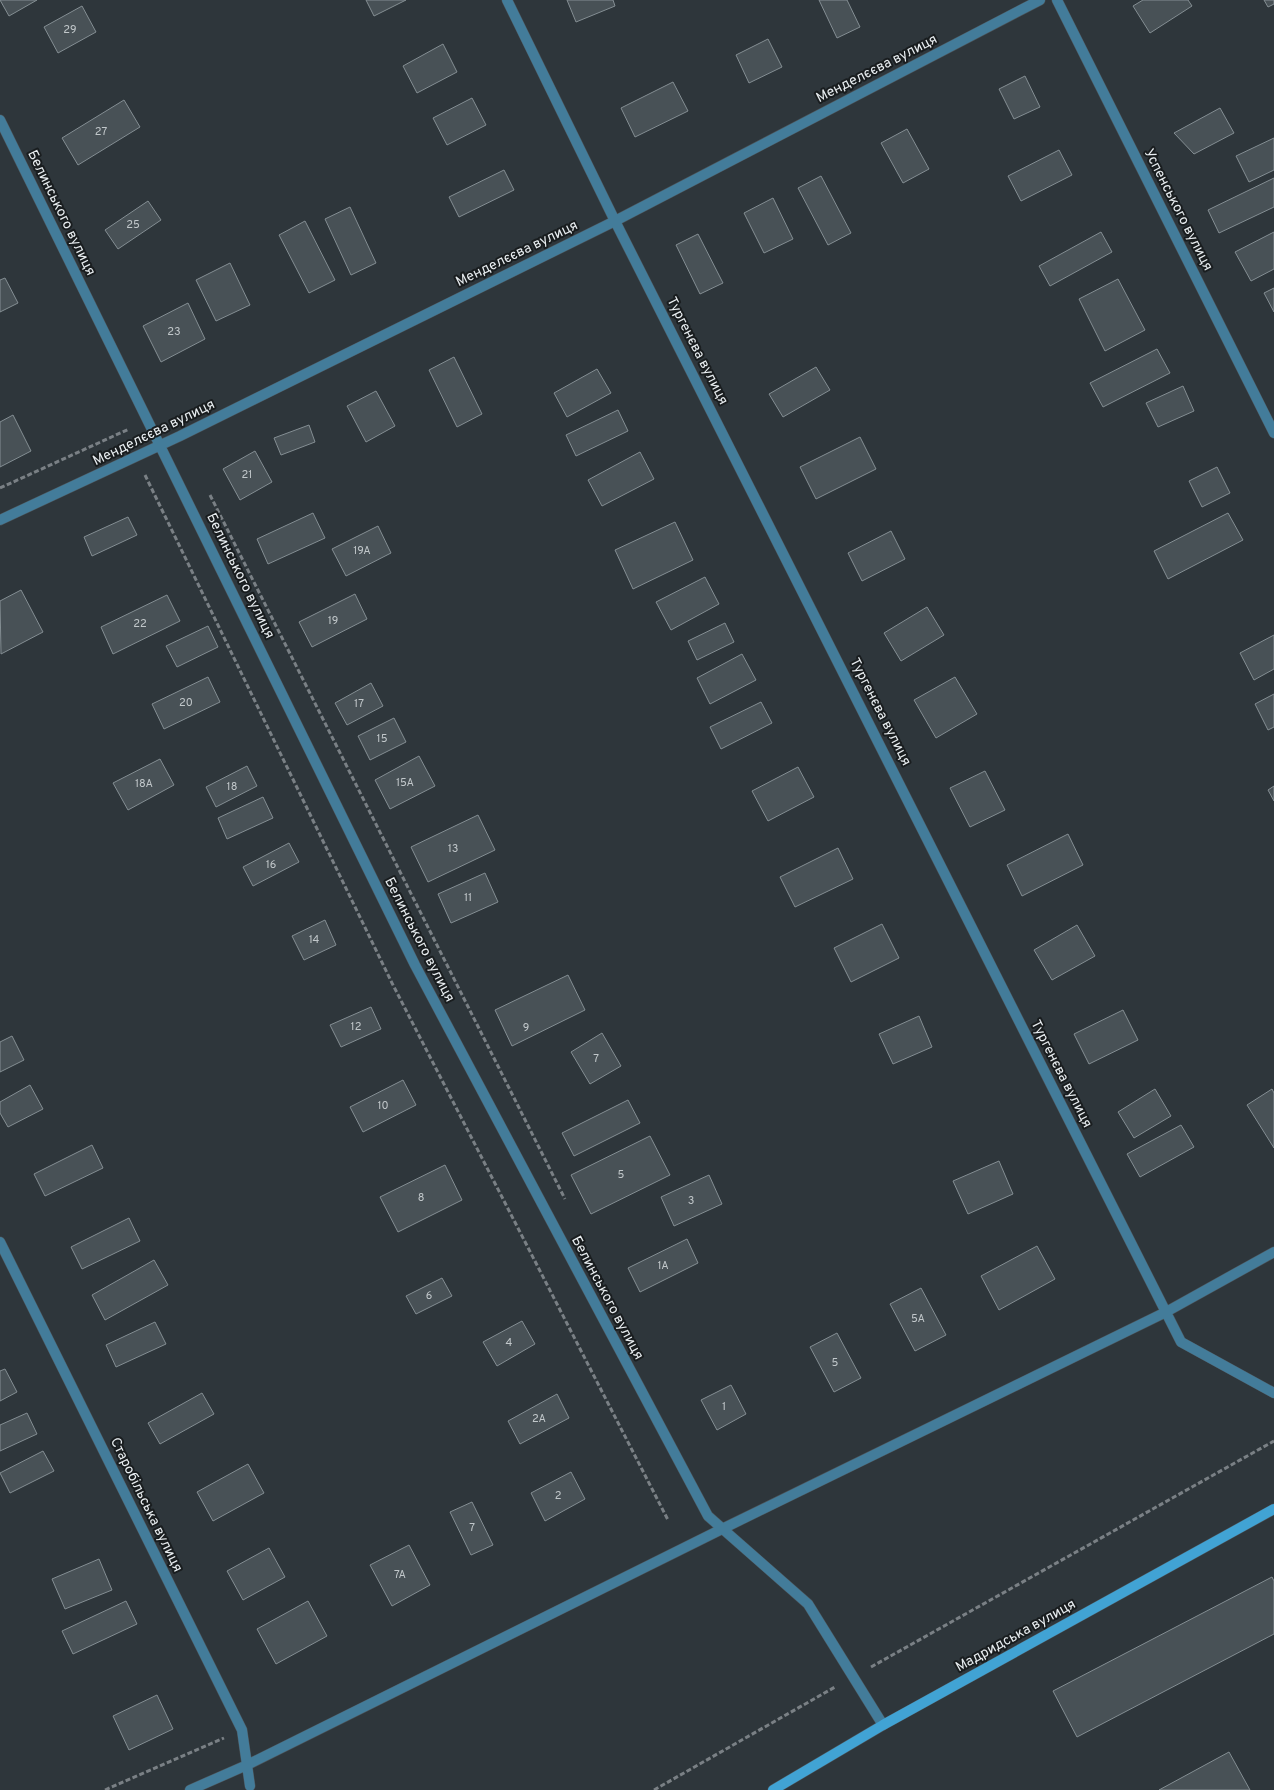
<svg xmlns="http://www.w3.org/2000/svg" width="1274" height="1790" font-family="Overpass,sans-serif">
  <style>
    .building { fill: #485156; stroke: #848e93 }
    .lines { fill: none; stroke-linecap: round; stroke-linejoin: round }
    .street-casing { stroke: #4c5358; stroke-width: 11 }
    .secondary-casing { stroke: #4c5358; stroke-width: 11 }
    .path { stroke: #7a8085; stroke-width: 3; stroke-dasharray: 5 2.5; stroke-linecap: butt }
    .street { stroke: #437c9a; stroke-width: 10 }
    .secondary { stroke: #41a3d4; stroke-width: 10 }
    .labels { text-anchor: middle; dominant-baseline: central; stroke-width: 4; stroke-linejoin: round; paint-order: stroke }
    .number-label { font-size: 11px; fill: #c1c7ca }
    .street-label { font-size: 14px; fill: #e9eef1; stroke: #191d1f }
  </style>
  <rect width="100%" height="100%" fill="#2e363b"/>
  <!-- building -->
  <path class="building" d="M0,0H37L9,16Z
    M366,0H406L374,16Z
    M567,0H613L615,6L576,22Z
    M819,0H847L860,27L837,38Z
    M1143,0H1188L1192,6L1150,33L1133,6Z
    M1264,0H1274V4L1268,7Z
    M82,6L96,32L58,53L44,27Z
    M768,39L782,67L749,83L736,55Z
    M443,44L457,72L417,93L403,66Z
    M1025,76L1040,107L1014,119L999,89Z
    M673,82L688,111L635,137L621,108Z
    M472,98L486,125L447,145L433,118Z
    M124,100L140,127L78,165L62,138Z
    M1220,108L1234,133L1194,154L1174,133Z
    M907,129L929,169L903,183L881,143Z
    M1274,138V170L1249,182L1236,156Z
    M1059,150L1072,175L1021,201L1008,176Z
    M504,170L514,190L459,217L449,197Z
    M821,176L851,233L828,245L798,188Z
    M1274,178V207L1219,233L1208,210Z
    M773,198L793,239L764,253L744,213Z
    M148,201L161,220L118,249L105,230Z
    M350,207L376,263L351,275L325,219Z
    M305,221L335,280L309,293L279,235Z
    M1101,232L1112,252L1050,286L1039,266Z
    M1274,232V269L1251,281L1235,252Z
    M698,234L723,283L700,294L676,245Z
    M230,263L250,305L216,321L196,280Z
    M5,278L18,303L0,312V280Z
    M1118,279L1145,330L1105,351L1079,299Z
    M1274,288V312L1264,293Z
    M188,303L205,339L161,362L143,326Z
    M1157,349L1170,373L1103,407L1090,383Z
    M454,357L482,414L457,427L429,370Z
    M816,367L830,390L783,417L769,394Z
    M597,369L611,393L567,417L554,393Z
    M1183,386L1194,411L1158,427L1146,403Z
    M376,391L395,426L366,442L347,406Z
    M618,410L628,431L576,456L566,435Z
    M13,415L31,451L0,467V422Z
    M309,425L315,442L281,455L274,438Z
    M860,437L876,469L816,499L800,467Z
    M255,451L272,482L240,500L223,469Z
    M640,452L654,479L602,506L588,480Z
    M1217,467L1230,493L1202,507L1189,481Z
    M313,513L325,538L268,564L257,539Z
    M1228,513L1243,540L1168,579L1154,551Z
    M128,517L137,535L92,556L84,537Z
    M675,522L693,560L633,589L615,550Z
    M378,526L391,553L346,576L332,549Z
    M891,531L905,559L862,581L848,553Z
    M705,577L719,604L671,630L656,602Z
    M21,590L43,632L1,654L0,601Z
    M355,594L367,619L312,647L299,622Z
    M167,595L180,621L113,654L101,627Z
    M927,607L944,635L901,661L884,633Z
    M725,623L734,642L697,660L688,641Z
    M208,626L218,647L177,667L166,646Z
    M1274,635V669L1254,680L1240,653Z
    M742,654L756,680L710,704L697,678Z
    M208,677L220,702L164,729L152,704Z
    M955,677L977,714L936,738L914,700Z
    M371,683L383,706L347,725L335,703Z
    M1274,694V727L1268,730L1255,704Z
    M761,702L772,723L721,749L710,727Z
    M394,718L406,742L370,760L358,736Z
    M419,756L435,786L390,809L375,780Z
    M160,759L174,785L128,810L113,783Z
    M247,766L257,786L216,807L206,787Z
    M798,767L814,797L768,821L752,791Z
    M985,771L1005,810L970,827L950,788Z
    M1274,786V801L1268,790Z
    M263,797L273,818L227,839L218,818Z
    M478,815L495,850L428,882L411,847Z
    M1068,834L1083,865L1022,896L1007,865Z
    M289,843L299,862L253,886L243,867Z
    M838,848L853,879L795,907L780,877Z
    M485,873L498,902L451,923L438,894Z
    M325,920L336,945L304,960L292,936Z
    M882,924L899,958L851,982L834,948Z
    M1077,925L1095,956L1052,980L1034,950Z
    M568,975L585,1010L512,1046L495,1010Z
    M371,1007L381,1029L341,1047L330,1025Z
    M1123,1010L1138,1040L1089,1064L1074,1034Z
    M919,1016L932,1047L893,1064L879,1034Z
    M602,1033L621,1066L590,1084L571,1052Z
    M12,1036L24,1060L0,1072V1042Z
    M403,1080L416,1105L363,1132L350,1107Z
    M30,1085L43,1109L8,1127L0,1113V1102Z
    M1155,1089L1171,1116L1134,1138L1118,1112Z
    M1272,1089L1274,1093V1148L1247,1105Z
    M628,1100L640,1123L574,1156L562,1133Z
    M1181,1125L1194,1147L1140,1177L1127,1154Z
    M650,1136L670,1175L591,1214L571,1175Z
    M92,1145L103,1168L45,1196L34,1174Z
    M999,1161L1013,1194L968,1214L953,1181Z
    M445,1165L462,1200L398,1232L380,1197Z
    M709,1175L722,1204L674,1226L661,1197Z
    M129,1218L140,1241L82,1269L71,1247Z
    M687,1239L698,1263L640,1292L628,1268Z
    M1037,1246L1055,1279L999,1310L981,1276Z
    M154,1260L168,1285L105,1320L92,1295Z
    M442,1278L452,1296L416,1314L406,1296Z
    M921,1288L946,1335L915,1351L890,1304Z
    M522,1321L535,1344L497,1366L483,1342Z
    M155,1322L166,1344L116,1367L106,1345Z
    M837,1333L861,1378L834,1392L810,1347Z
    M5,1369L17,1392L0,1401V1371Z
    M731,1385L746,1414L717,1430L701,1400Z
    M202,1393L214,1414L160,1444L148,1423Z
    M557,1394L569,1418L520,1444L508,1421Z
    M27,1413L37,1434L0,1451V1425Z
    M43,1451L54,1471L10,1493L0,1473Z
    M248,1464L264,1493L213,1521L197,1492Z
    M571,1472L585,1499L545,1521L531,1493Z
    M472,1502L493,1545L471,1555L450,1512Z
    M409,1545L430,1585L392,1606L370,1565Z
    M269,1548L285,1577L243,1600L227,1571Z
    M99,1559L112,1590L65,1609L52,1579Z
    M1272,1577L1274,1581V1634L1077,1737L1053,1691Z
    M126,1601L137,1624L73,1654L62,1631Z
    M308,1601L327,1636L276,1664L257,1629Z
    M157,1695L173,1729L129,1750L113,1716Z
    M1229,1752L1250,1790H1159Z"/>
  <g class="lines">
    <!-- street casing -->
    <g class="street-casing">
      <path id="street" d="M507,0L615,221L1181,1342L1274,1393
        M1057,0L1274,433
        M0,120L415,965L708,1516L808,1604L883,1725
        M0,520L180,436L615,221L1040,0
        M0,1242L242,1730L250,1786
        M190,1790L247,1765L722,1529L1166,1312L1274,1252"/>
    </g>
    <!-- secondary casing -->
    <g class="secondary-casing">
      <path id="secondary" d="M773,1790L883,1725L1274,1509"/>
    </g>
    <!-- path -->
    <path class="path" d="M145,475L392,983L668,1520
      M0,488L129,429
      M210,495L565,1199
      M871,1667L1274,1441
      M105,1790L224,1738
      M654,1790L835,1687"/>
    <!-- street -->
    <use href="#street" class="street"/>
    <!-- secondary -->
    <use href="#secondary" class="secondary"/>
  </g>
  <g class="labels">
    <!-- number labels -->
    <g class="number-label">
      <text x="70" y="30">29</text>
      <text x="101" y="132">27</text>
      <text x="133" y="225">25</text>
      <text x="174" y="332">23</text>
      <text x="247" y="475">21</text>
      <text x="362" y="551">19А</text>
      <text x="333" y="621">19</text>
      <text x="140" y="624">22</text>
      <text x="186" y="703">20</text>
      <text x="359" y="704">17</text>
      <text x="382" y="739">15</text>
      <text x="405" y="783">15А</text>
      <text x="144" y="784">18А</text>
      <text x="232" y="787">18</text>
      <text x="453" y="849">13</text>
      <text x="271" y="865">16</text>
      <text x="468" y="898">11</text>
      <text x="314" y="940">14</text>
      <text x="356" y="1027">12</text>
      <text x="526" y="1028">9</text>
      <text x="596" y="1059">7</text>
      <text x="383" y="1106">10</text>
      <text x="621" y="1175">5</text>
      <text x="421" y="1198">8</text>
      <text x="691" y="1201">3</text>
      <text x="663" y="1266">1А</text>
      <text x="429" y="1296">6</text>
      <text x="918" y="1319">5А</text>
      <text x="509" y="1343">4</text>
      <text x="835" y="1363">5</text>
      <text x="724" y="1407">1</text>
      <text x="539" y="1419">2А</text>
      <text x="558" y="1496">2</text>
      <text x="472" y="1528">7</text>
      <text x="400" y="1575">7А</text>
    </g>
    <!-- street labels -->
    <g class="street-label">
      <text transform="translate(877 69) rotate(-27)">Менделєєва вулиця</text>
      <text transform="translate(1178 210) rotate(63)">Успенського вулиця</text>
      <text transform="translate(61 213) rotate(64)">Белинського вулиця</text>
      <text transform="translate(517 254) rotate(-26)">Менделєєва вулиця</text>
      <text transform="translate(697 351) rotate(63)">Тургенєва вулиця</text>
      <text transform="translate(154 433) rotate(-26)">Менделєєва вулиця</text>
      <text transform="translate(240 576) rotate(64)">Белинського вулиця</text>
      <text transform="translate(880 712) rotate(63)">Тургенєва вулиця</text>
      <text transform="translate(419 940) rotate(63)">Белинського вулиця</text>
      <text transform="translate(1061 1074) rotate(63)">Тургенєва вулиця</text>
      <text transform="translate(607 1298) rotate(62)">Белинського вулиця</text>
      <text transform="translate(146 1505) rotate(64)">Старобільська вулиця</text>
      <text transform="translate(1016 1636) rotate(-29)">Мадридська вулиця</text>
    </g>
  </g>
</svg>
